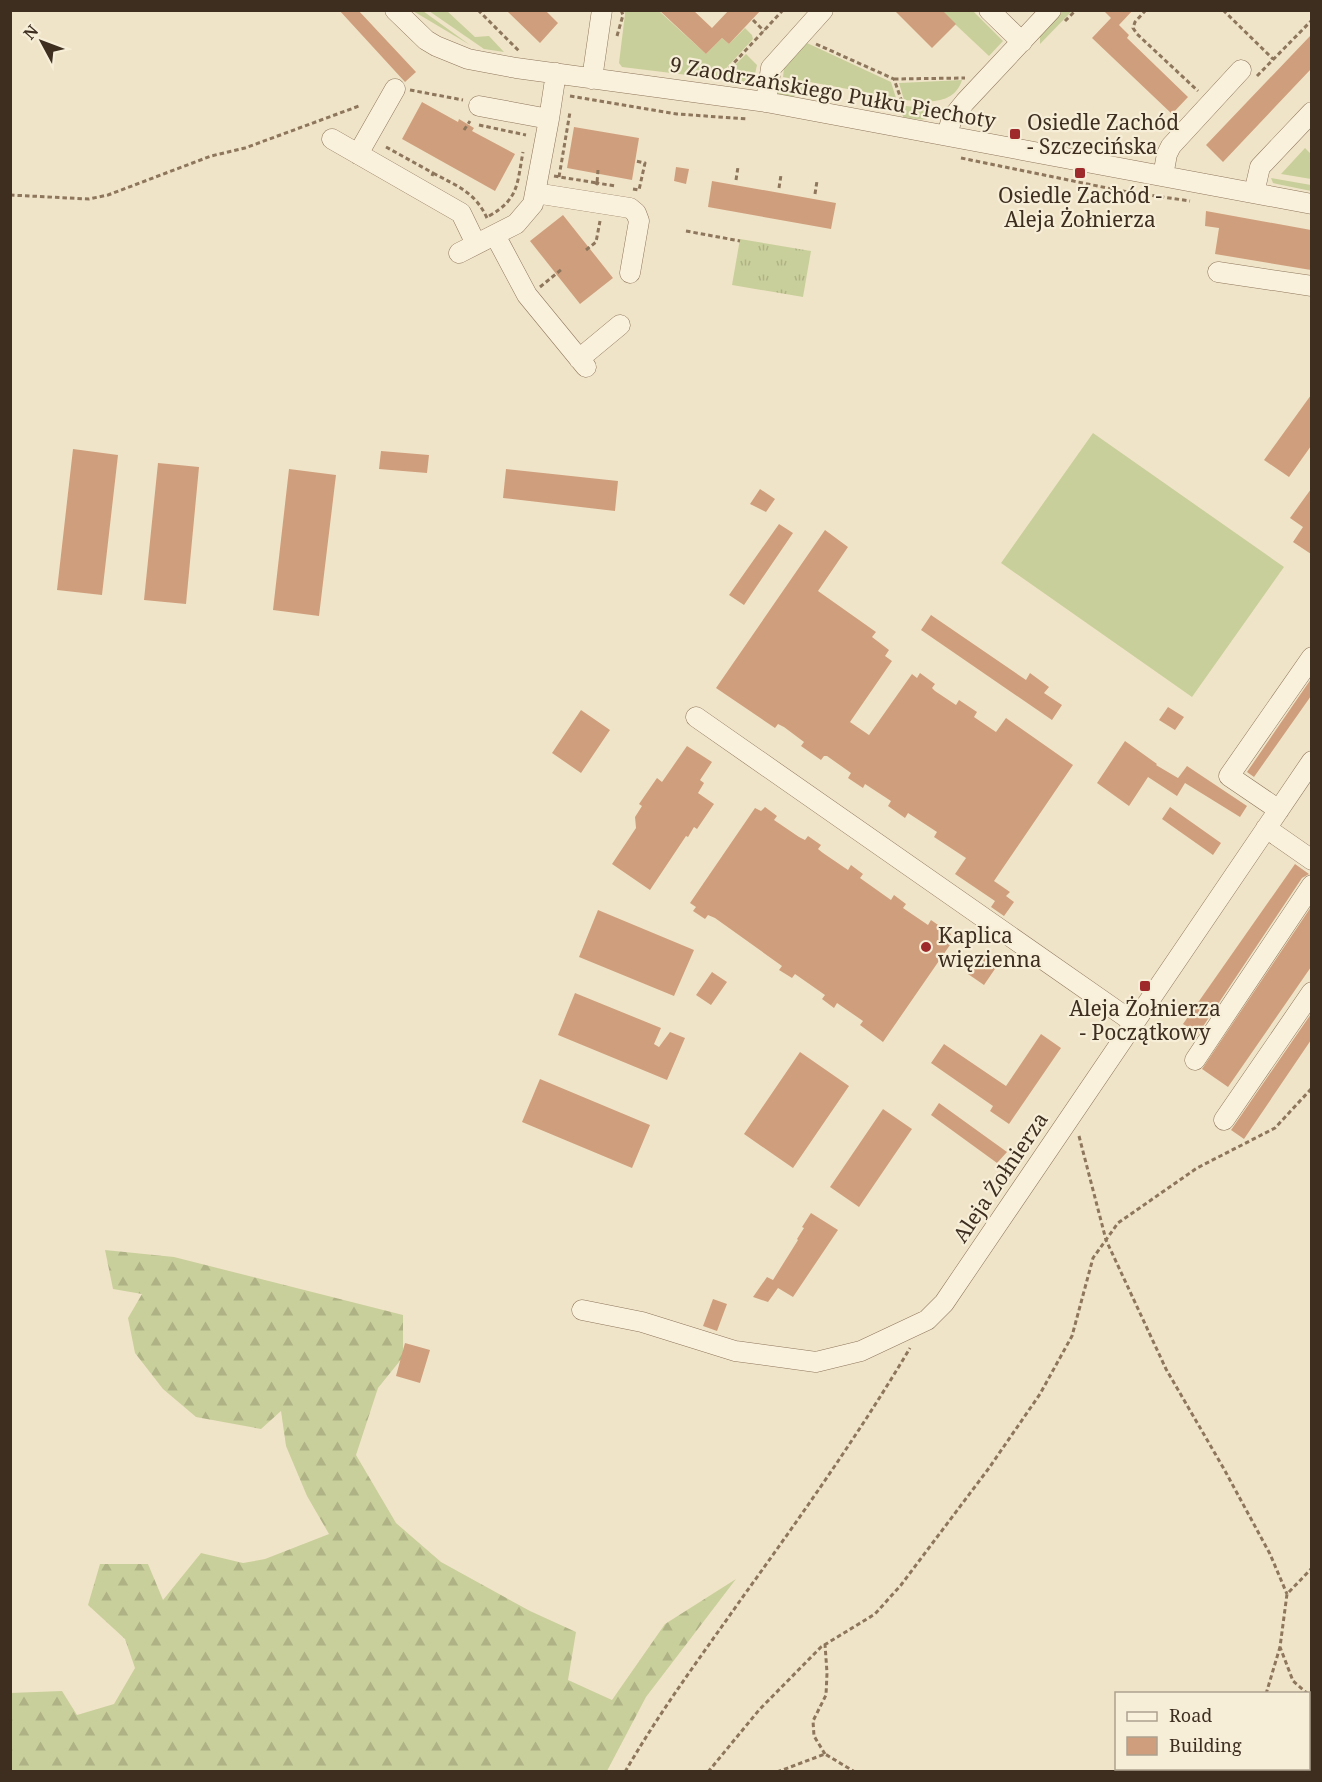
<svg xmlns="http://www.w3.org/2000/svg" width="1322" height="1782" font-family="'Noto Serif',serif">
  <style>
    .grass { fill: #c9cf9b }
    .forest { fill: url(#forest-firs) }
    .park { fill: url(#park-tufts) }
    .building { fill: #cf9f7d }
    .lines { fill: none; stroke-linecap: round; stroke-linejoin: round }
    .minor-casing { stroke: #8d765c; stroke-width: 21 }
    .path { stroke: #8d765c; stroke-width: 3; stroke-dasharray: 4.5 3; stroke-linecap: butt }
    .minor { stroke: #faf1dc; stroke-width: 20 }
    .poi-dot { fill: #9e2a2b; stroke: #f7eed8; stroke-width: 2 }
    .labels { text-anchor: middle; dominant-baseline: central; stroke-width: 4.5; stroke-linejoin: round; paint-order: stroke }
    .street-label { font-size: 21px; fill: #3d2e20; stroke: #f7eed8 }
    .poi-label { font-size: 21px; fill: #3d2e20; stroke: #f7eed8; text-anchor: start }
  </style>
  <defs>
    <pattern id="forest-firs" width="22" height="20" patternUnits="userSpaceOnUse" patternTransform="scale(1.5)"><rect width="22" height="20" fill="#c9cf9b"/><path d="M5 1l3.5 6h-7zM16 11l3.5 6h-7z" fill="#aeb285"/></pattern>
    <pattern id="park-tufts" width="24" height="20" patternUnits="userSpaceOnUse" patternTransform="scale(1.5)"><rect width="24" height="20" fill="#c9cf9b"/><path d="M3 7l-1-3M5 7V3M7 7l1-3M15 17l-1-3M17 17v-4M19 17l1-3" fill="none" stroke="#aeb285"/></pattern>
  </defs>
  <rect width="100%" height="100%" fill="#f0e4c8"/>
  <!-- grass -->
  <path class="grass" d="M413,11H423L470,45Z
    M429,11H447L475,37L489,36L504,52L484,49Z
    M624,11H659L706,54L722,38L729,44L745,28L752,35L753,39L720,75L712,78L622,67L619,63L625,14Z
    M941,11H973L1003,41L989,56Z
    M1061,11H1072L1040,44V33Z
    M807,43L891,82L896,98L783,77L784,68Z
    M746,54L757,65L754,79L743,82L723,80L724,76Z
    M962,80C954,106 926,102 904,100L899,83Z
    M774,83L805,88L791,99L777,96Z
    M900,105L934,110L949,106C930,122 927,121 903,117Z
    M1305,148L1311,154V179L1281,174Z
    M1271,178L1311,185V191L1277,184L1273,183Z
    M1093,433L1284,567L1192,697L1001,563Z"/>
  <!-- forest -->
  <path class="forest" d="M105,1250L174,1257L403,1315V1357L378,1388L356,1455L396,1523L441,1562L530,1611L576,1632L568,1680L612,1700L665,1624L736,1579L646,1697L607,1771H11L10,1693L62,1691L77,1715L114,1704L135,1668L125,1639L88,1605L100,1564H148L163,1600L201,1553L243,1563L265,1559L329,1534L307,1496L286,1446L281,1411L261,1429L196,1417L163,1389L135,1353L128,1318L142,1294L113,1289Z"/>
  <!-- park -->
  <path class="park" d="M740,239L811,251L803,297L732,285Z"/>
  <!-- building -->
  <path class="building" d="M339,10H358L416,72L405,82Z
    M506,10H545L558,23L540,43Z
    M659,10H693L712,28L729,10H761L729,44L722,38L706,54Z
    M894,10H942L956,24L932,48Z
    M1103,10H1133L1119,25L1129,35L1127,38L1188,97L1172,114L1092,38L1111,18Z
    M1311,35V69L1223,162L1206,145Z
    M422,102L458,122L459,119L474,128L472,131L515,154L495,191L402,139Z
    M574,127L639,138L632,180L567,168Z
    M676,167L689,169L686,184L674,181Z
    M712,181L836,203L831,229L708,207Z
    M1206,211L1311,230V270L1215,254L1219,228L1205,226Z
    M563,215L613,278L580,304L530,241Z
    M1311,395V446L1289,477L1264,460Z
    M73,449L118,455L102,595L57,590Z
    M381,451L429,455L427,473L379,469Z
    M158,463L199,467L186,604L144,600Z
    M289,469L336,475L319,616L273,610Z
    M506,469L618,481L615,511L503,498Z
    M760,489L775,499L766,512L750,504Z
    M1311,489V554L1293,542L1303,527L1290,518Z
    M779,524L793,533L744,605L729,595Z
    M825,530L848,547L818,591L876,632L872,637L889,650L885,656L892,661L850,722L869,735L912,674L917,678L920,673L935,684L932,688L935,691L956,705L959,700L977,712L974,717L996,732L1006,718L1073,765L994,881L1010,892L1006,896L1014,902L1004,916L991,907L995,901L955,874L966,858L934,837L937,832L908,813L905,818L888,806L891,801L865,784L863,788L848,778L851,773L827,756H824L821,760L801,746L804,742L784,727L778,724L775,728L716,688Z
    M931,615L1026,680L1030,673L1049,687L1044,693L1062,705L1052,720L921,630Z
    M1311,679V696L1254,777L1247,772Z
    M1168,707L1184,717L1175,730L1159,720Z
    M581,710L610,730L581,773L552,753Z
    M1125,741L1157,764L1156,765L1178,778L1187,766L1247,806L1240,817L1185,783L1177,796L1148,777L1129,806L1097,783Z
    M687,746L712,762L700,780L704,783L698,793L714,804L697,829L694,827L688,837L686,836L650,890L612,864L636,828L635,817L642,806L639,804L657,778L662,782Z
    M765,807L777,816L774,820L799,837L805,840L808,836L821,845L818,849L823,853L848,870L851,865L863,874L860,878L891,900L894,895L906,904L903,908L928,925L931,920L951,934L948,939L952,942L883,1042L860,1025L863,1021L837,1003L834,1008L822,999L825,995L795,974L792,978L779,970L782,966L715,918L708,915L705,919L693,911L696,907L690,903L755,808L761,811Z
    M1170,807L1221,843L1213,855L1162,819Z
    M1295,864L1309,874L1302,878L1198,1034L1183,1024Z
    M1311,907V967L1228,1087L1202,1069Z
    M598,910L694,950L674,996L579,957Z
    M981,956L997,966L984,985L968,974Z
    M712,972L727,982L711,1005L696,995Z
    M575,993L661,1028L654,1044L659,1047L670,1032L685,1038L667,1080L558,1035Z
    M1311,1014V1040L1244,1139L1231,1130Z
    M1041,1034L1061,1048L1009,1124L990,1111L993,1106L931,1063L944,1044L1006,1086Z
    M800,1052L849,1086L793,1168L744,1134Z
    M540,1079L650,1125L632,1168L522,1122Z
    M939,1103L982,1134L1007,1152L997,1163L931,1115Z
    M883,1109L912,1129L859,1207L830,1187Z
    M811,1213L838,1230L793,1297L778,1288L768,1302L753,1297L767,1277L773,1280L798,1240L797,1239L804,1228L802,1227Z
    M713,1299L727,1304L717,1331L703,1326Z
    M405,1343L430,1350L420,1383L396,1376Z"/>
  <g class="lines">
    <!-- minor casing -->
    <g class="minor-casing">
      <path id="minor" d="M395,10L426,40L436,46L468,59L516,68L766,102L1312,204
        M989,10L1022,42
        M592,79L602,10
        M766,102L771,68L823,10
        M479,106L549,119L556,73
        M947,135L952,118L965,102L1051,10
        M332,139L461,213L476,244
        M358,154L395,89
        M1163,176L1167,154L1171,146L1241,70
        M535,193L630,208L636,213L639,221L630,273
        M1254,193L1260,167L1312,112
        M495,235L527,295L586,367
        M459,253L516,224L533,204L549,119
        M1218,272L1312,286
        M579,359L620,325
        M696,717L1133,1022
        M1279,810L1229,776L1312,657
        M1266,828L1312,860
        M1195,1060L1312,885
        M1224,1120L1312,992
        M582,1310L642,1322L735,1351L816,1362L861,1351L927,1320L944,1303L1312,761"/>
    </g>
    <!-- path -->
    <path class="path" d="M478,10L519,51
      M1146,10L1135,22L1133,28L1137,34L1198,91
      M1223,10L1273,59
      M753,20L764,31
      M1065,21L1076,10
      M617,36L623,15L621,10
      M816,44L894,79L902,102
      M1257,76L1312,20
      M719,79L783,10
      M894,79L965,78
      M410,90L463,100
      M570,96L677,114L748,119
      M479,125L526,135
      M464,130L470,121
      M386,147L433,173L432,176
      M961,158L1122,191L1190,201
      M433,173C457,186 475,192 487,218
      M554,176L597,183L598,170
      M559,177L570,112
      M736,180L738,167
      M596,185L597,183L615,186
      M779,188L781,175
      M633,189L639,190L645,163L636,161
      M815,194L817,181
      M10,195L89,199L108,195L211,156L245,148L359,106
      M489,216C519,199 517,184 523,152
      M686,231L740,241
      M586,250L596,242L600,221
      M540,287L562,269
      M1079,1136L1106,1240L1166,1369L1224,1469L1270,1554L1287,1594
      M1266,1694L1280,1647
      M1308,1694L1293,1681L1280,1647L1287,1594L1312,1568
      M825,1754L814,1736L813,1721L826,1695L827,1673L825,1644
      M625,1772C660,1711 702,1655 742,1598C801,1516 859,1434 910,1348
      M708,1772L759,1710L821,1647L875,1614L901,1585L989,1468L1040,1394L1072,1336L1093,1258L1118,1223L1197,1168L1275,1128L1312,1088
      M777,1772L825,1754L855,1772
      M1243,1772L1245,1768"/>
    <!-- minor -->
    <use href="#minor" class="minor"/>
  </g>
  <!-- markers -->
  <g class="poi-dot">
    <rect x="1009" y="128" width="12" height="12" rx="3"/>
    <rect x="1074" y="167" width="12" height="12" rx="3"/>
    <circle cx="926" cy="947" r="6"/>
    <rect x="1139" y="980" width="12" height="12" rx="3"/>
  </g>
  <g class="labels">
    <!-- street labels -->
    <g class="street-label">
      <text transform="translate(833 92) rotate(10)">9 Zaodrzańskiego Pułku Piechoty</text>
      <text transform="translate(1000 1177) rotate(-56)">Aleja Żołnierza</text>
    </g>
    <!-- poi labels -->
    <g class="poi-label">
      <text x="1027" y="122">Osiedle Zachód<tspan x="1027" dy="24">- Szczecińska</tspan></text>
      <text x="1080" y="195" text-anchor="middle">Osiedle Zachód -<tspan x="1080" dy="24">Aleja Żołnierza</tspan></text>
      <text x="938" y="935">Kaplica<tspan x="938" dy="24">więzienna</tspan></text>
      <text x="1145" y="1008" text-anchor="middle">Aleja Żołnierza<tspan x="1145" dy="24">- Początkowy</tspan></text>
    </g>
  </g>
  <!-- border -->
  <rect width="1322" height="1782" fill="none" stroke="#3d2e20" stroke-width="24"/>
  <!-- legend -->
  <rect x="1115" y="1692" width="195" height="78" fill="#f7eed8" stroke="#ada18e" stroke-width="1.5"/>
  <rect x="1127" y="1712" width="30" height="9" fill="#faf1dc" stroke="#ada18e" stroke-width="1.5"/>
  <text x="1169" y="1722" font-size="18" fill="#3d2e20">Road</text>
  <rect x="1127" y="1737" width="30" height="18" fill="#cf9f7d" stroke="#ada18e" stroke-width="1.5"/>
  <text x="1169" y="1752" font-size="18" fill="#3d2e20">Building</text>
  <!-- north arrow -->
  <g transform="translate(42 42) rotate(311)" stroke="#f7eed8" stroke-width="4.5" paint-order="stroke">
  <path d="M0-4.5L10 22L0 15L-10 22Z" fill="#3d2e20"/>
  <text y="-9" font-size="16" font-weight="bold" text-anchor="middle" fill="#3d2e20">N</text>
  </g>
</svg>
